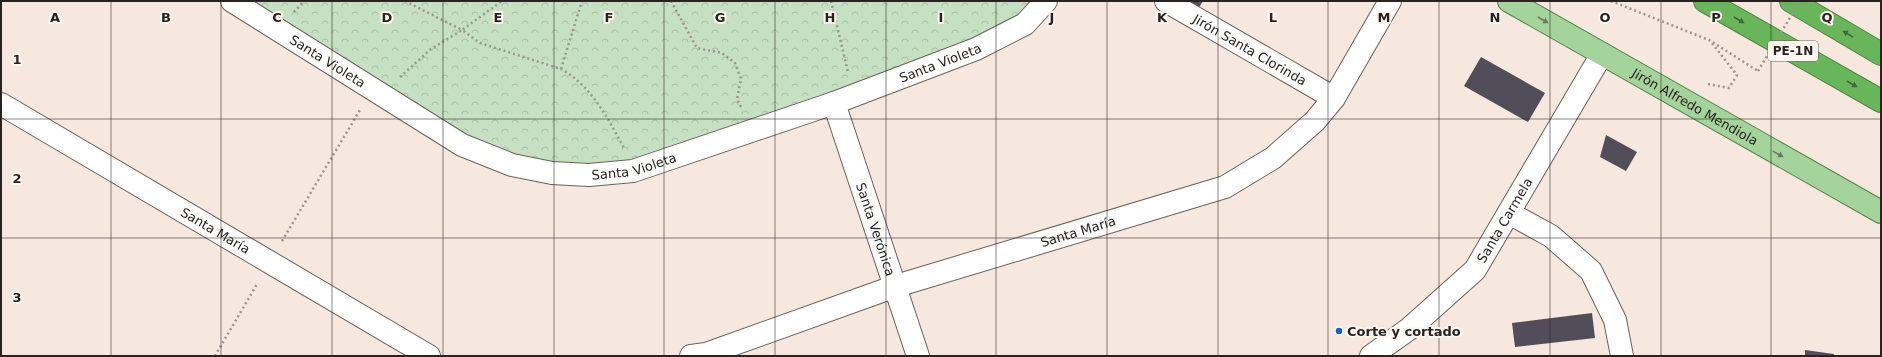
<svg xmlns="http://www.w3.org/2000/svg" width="1882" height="357" font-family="'DejaVu Sans',sans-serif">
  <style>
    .park { fill: url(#park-crowns) }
    .building { fill: #524e59 }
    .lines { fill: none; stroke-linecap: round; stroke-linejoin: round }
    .minor-casing { stroke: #6e615a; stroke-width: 24 }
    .major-casing { stroke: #528345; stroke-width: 24 }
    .highway-casing { stroke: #528345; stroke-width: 24 }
    .path { stroke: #9d938d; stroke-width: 2.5; stroke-dasharray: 2 3; stroke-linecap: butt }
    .minor { stroke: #fff; stroke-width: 22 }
    .major { stroke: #a4d39b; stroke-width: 22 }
    .highway { stroke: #68b659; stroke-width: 22 }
    .path-bridge { stroke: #9d938d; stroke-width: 2.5; stroke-dasharray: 2 3; stroke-linecap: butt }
    .oneway { fill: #667b5e }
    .oneway2 { fill: #45653a }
    .grid { fill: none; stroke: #282320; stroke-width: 1; stroke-opacity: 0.55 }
    .poi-dot { fill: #1c5eca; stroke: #fff6f1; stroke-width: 1.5 }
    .labels { text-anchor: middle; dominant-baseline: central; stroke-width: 4; stroke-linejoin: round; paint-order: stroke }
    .shield { fill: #fff6f1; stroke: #68625f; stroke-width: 1 }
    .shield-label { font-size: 12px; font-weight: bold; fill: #282320 }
    .street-label { font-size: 13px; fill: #282320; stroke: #fff6f1 }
    .poi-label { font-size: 13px; font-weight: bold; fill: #282320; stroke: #fff6f1; text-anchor: start }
    .grid-label { font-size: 13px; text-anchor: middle; font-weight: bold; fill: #282320; stroke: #fff6f1; stroke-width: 4; stroke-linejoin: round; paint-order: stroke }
  </style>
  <defs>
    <pattern id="park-crowns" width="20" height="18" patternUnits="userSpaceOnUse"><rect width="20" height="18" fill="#c6e0c3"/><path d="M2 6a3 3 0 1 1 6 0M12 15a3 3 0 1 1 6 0" fill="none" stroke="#aac0a7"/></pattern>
  </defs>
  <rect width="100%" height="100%" fill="#f6e7df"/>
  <!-- park -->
  <path class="park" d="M253,1H1033L1017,19L965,46L630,161L568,168L522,161L469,137Z"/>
  <!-- building -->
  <path class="building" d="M1185,1H1203L1198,9Z
    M1481,57L1545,93L1528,122L1464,86Z
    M1606,135L1637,152L1626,171L1600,157Z
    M1592,313L1595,338L1515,347L1512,323Z
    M1805,350L1834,354V356H1805Z"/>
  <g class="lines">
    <!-- minor casing -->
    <g class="minor-casing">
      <g id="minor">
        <path id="s1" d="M232,1L462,145L512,165L552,173L589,175L633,171L834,103L976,49L1025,24L1046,1"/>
        <path id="s2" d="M1166,1L1334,98"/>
        <path id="s3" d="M834,103L918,356"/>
        <path id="s4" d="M1,104L429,356"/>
        <path d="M1509,213L1551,236L1591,271L1615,320L1622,356"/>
        <path id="s5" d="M691,356L706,354L896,286L1225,187L1273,158L1315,121L1334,98L1390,1"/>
        <path id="s6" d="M1371,356L1409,329L1475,270L1602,54"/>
      </g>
    </g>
    <!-- major casing -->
    <g class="major-casing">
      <g id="major">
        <path id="s7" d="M1509,1L1881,212"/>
      </g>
    </g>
    <!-- highway casing -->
    <g class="highway-casing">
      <path id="highway" d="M1705,1L1881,101
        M1791,1L1881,54"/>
    </g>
    <!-- path -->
    <path class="path" d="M405,1L462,30L502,1
      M671,1L697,48L722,53L735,63L741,79L737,99L742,109
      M831,1L848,72
      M1611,1L1709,40L1758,71
      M294,12L304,1
      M561,69L582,1
      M400,77L431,49L462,30L480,43L561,69C592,86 608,119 624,148
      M1708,84L1729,88L1737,75L1711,42
      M282,241L360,110
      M215,356L257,284"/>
    <!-- minor -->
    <use href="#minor" class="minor"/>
    <!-- major -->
    <use href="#major" class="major"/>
    <!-- highway -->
    <use href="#highway" class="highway"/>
    <!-- path-bridge -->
    <path class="path-bridge" d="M1758,71L1800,1"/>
  </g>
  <!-- one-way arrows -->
  <defs><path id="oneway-solid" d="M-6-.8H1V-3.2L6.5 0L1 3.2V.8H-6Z"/></defs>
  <g class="oneway">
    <use href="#oneway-solid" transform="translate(1543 20) rotate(30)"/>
    <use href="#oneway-solid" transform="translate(1778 154) rotate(29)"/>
  </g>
  <g class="oneway2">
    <use href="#oneway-solid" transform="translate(1739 20) rotate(30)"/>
    <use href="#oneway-solid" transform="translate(1848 34) rotate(-149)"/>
    <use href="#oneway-solid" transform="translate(1852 84) rotate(30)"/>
  </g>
  <!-- grid -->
  <path class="grid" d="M111,1V356M221,1V356M332,1V356M443,1V356M554,1V356M664,1V356M775,1V356M886,1V356M996,1V356M1107,1V356M1218,1V356M1328,1V356M1439,1V356M1550,1V356M1661,1V356M1771,1V356M1,119H1881M1,238H1881"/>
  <!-- markers -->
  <circle class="poi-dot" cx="1339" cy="331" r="4"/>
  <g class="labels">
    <!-- shield labels -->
    <rect class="shield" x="1768" y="41" width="50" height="20" rx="3"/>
    <g class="shield-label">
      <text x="1793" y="51">PE-1N</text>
    </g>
    <!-- street labels -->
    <g class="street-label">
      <text stroke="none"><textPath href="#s2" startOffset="97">Jirón Santa Clorinda</textPath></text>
      <text stroke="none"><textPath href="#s1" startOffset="113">Santa Violeta</textPath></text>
      <text stroke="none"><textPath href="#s1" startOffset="773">Santa Violeta</textPath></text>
      <text stroke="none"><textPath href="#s7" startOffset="214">Jirón Alfredo Mendiola</textPath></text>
      <text stroke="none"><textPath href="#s1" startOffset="449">Santa Violeta</textPath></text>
      <text stroke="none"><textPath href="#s6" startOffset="193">Santa Carmela</textPath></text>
      <text stroke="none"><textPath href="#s3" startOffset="133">Santa Verónica</textPath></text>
      <text stroke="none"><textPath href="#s4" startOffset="249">Santa María</textPath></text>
      <text stroke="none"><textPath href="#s5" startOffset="407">Santa María</textPath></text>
    </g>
    <!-- poi labels -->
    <g class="poi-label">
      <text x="1347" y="331">Corte y cortado</text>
    </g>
  </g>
  <g class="grid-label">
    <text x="55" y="22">A</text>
    <text x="166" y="22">B</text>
    <text x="277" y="22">C</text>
    <text x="387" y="22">D</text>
    <text x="498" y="22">E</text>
    <text x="609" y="22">F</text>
    <text x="720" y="22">G</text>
    <text x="830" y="22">H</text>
    <text x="941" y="22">I</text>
    <text x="1052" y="22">J</text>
    <text x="1162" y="22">K</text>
    <text x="1273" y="22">L</text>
    <text x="1384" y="22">M</text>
    <text x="1495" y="22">N</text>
    <text x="1605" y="22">O</text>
    <text x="1716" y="22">P</text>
    <text x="1827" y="22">Q</text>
    <text x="17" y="64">1</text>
    <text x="17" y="183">2</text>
    <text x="17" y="302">3</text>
  </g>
  <!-- border -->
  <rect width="1882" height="357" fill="none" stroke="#282320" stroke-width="4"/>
</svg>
